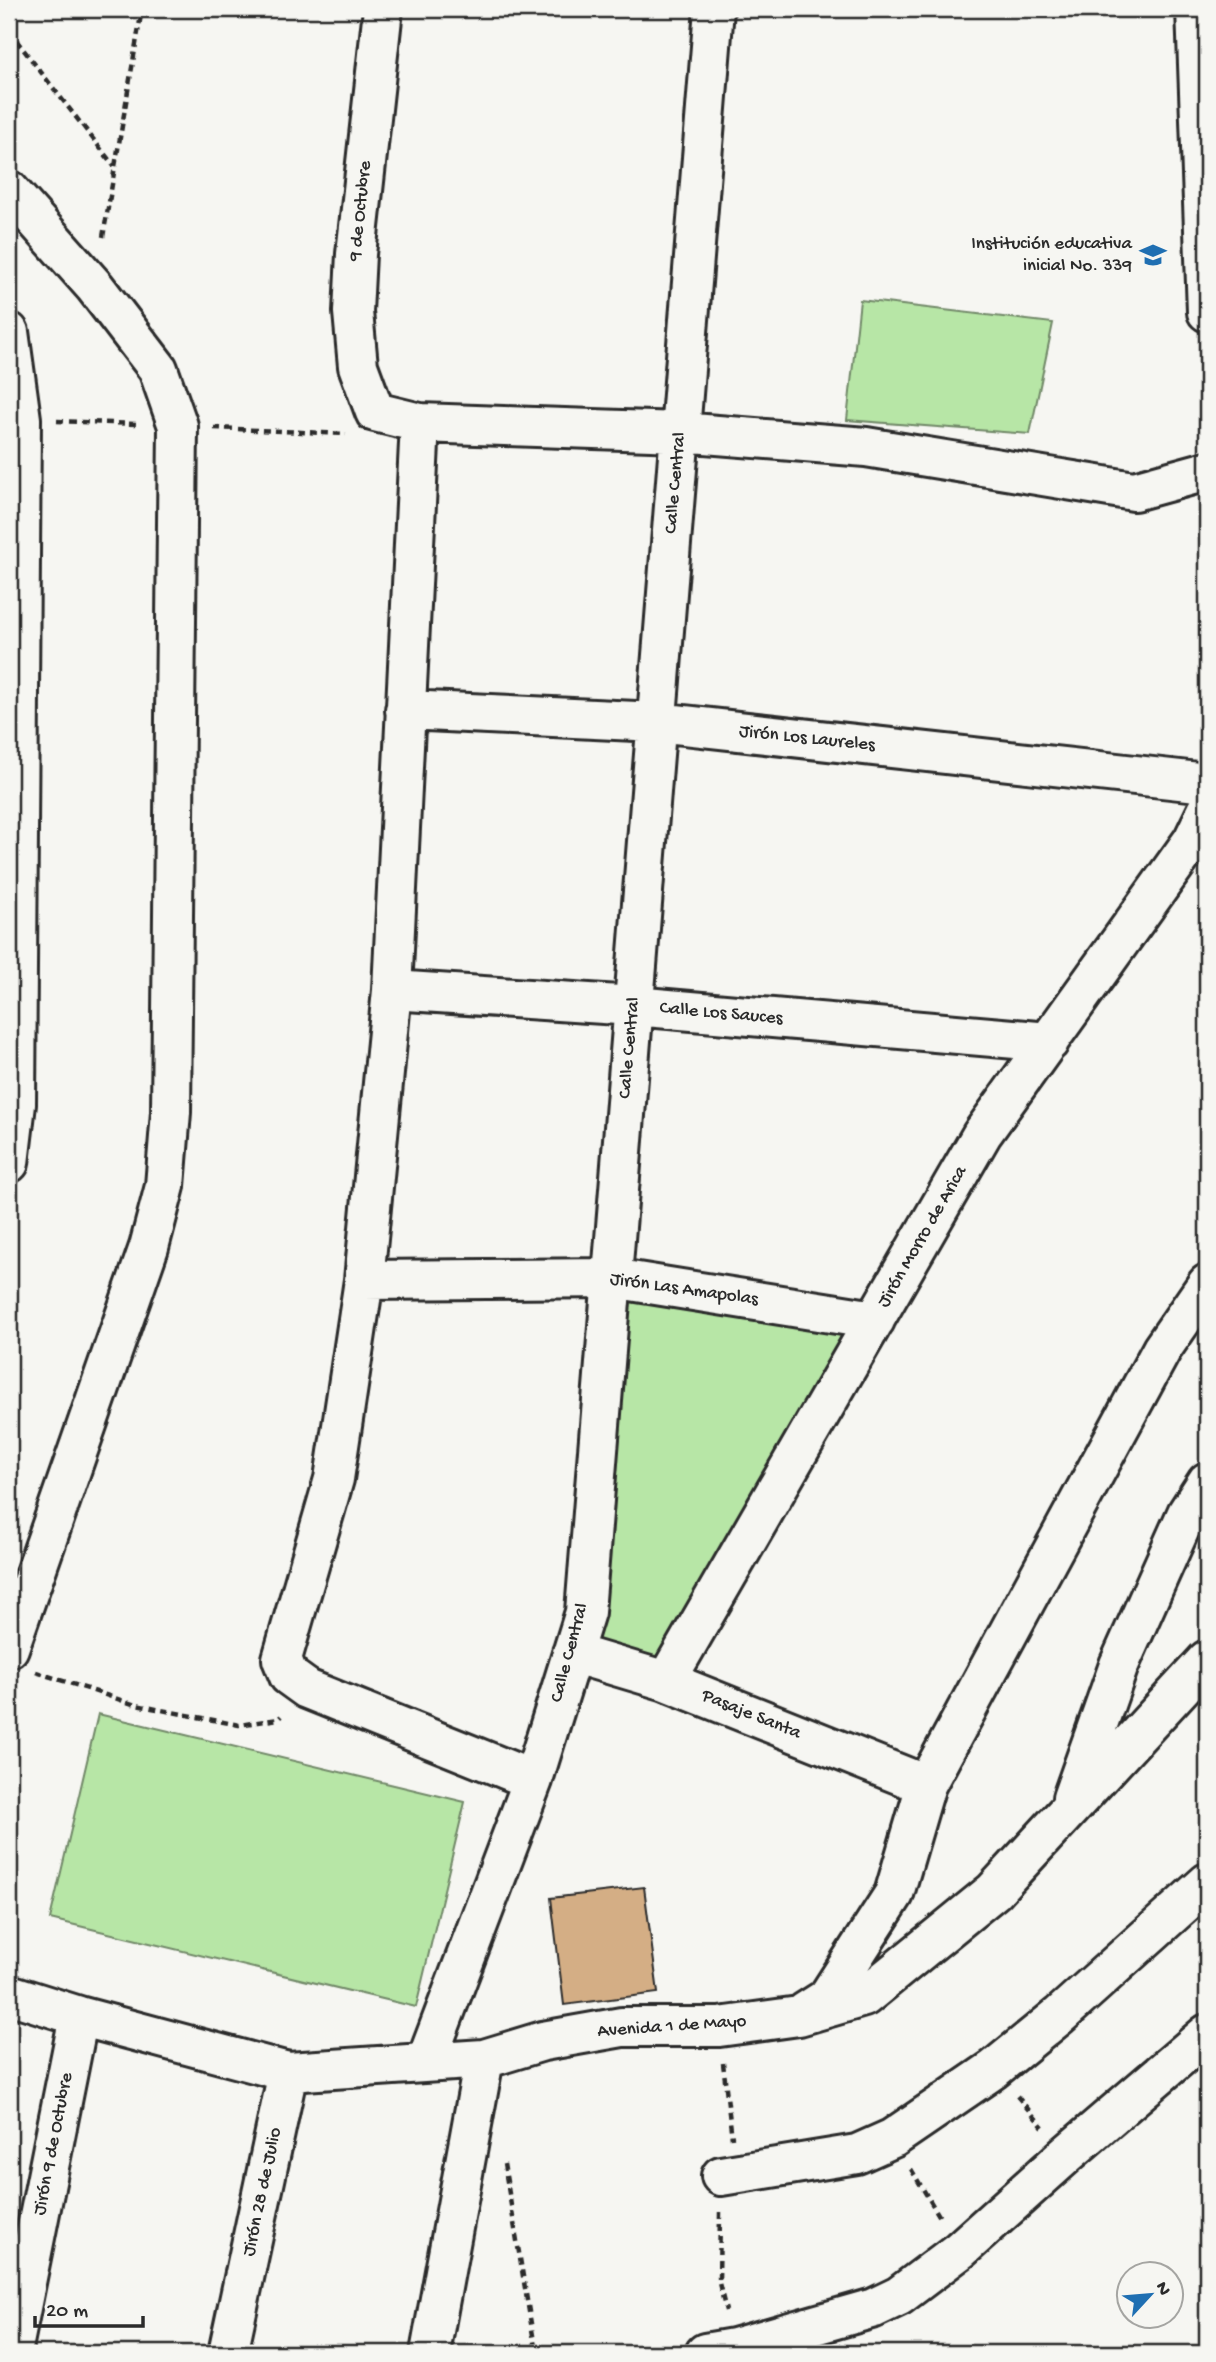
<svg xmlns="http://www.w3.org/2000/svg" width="1216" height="2362" font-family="'Gochi Hand',sans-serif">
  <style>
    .green { fill: #b7e6a6; stroke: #718868; stroke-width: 2 }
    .building { fill: #d4ae85; stroke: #2b2b2b; stroke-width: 2 }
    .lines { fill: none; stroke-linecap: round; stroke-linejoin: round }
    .minor-casing { stroke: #2b2b2b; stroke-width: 44 }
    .path { stroke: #2b2b2b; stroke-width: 4.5; stroke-dasharray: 7 5; stroke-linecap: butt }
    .minor { stroke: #f6f6f2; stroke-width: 38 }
    .labels { text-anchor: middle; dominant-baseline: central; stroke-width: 5; stroke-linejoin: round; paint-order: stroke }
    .street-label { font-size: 19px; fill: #2b2b2b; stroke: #f6f6f2 }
    .poi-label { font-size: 19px; fill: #2b2b2b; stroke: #f6f6f2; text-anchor: end }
  </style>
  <rect width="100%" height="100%" fill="#f6f6f2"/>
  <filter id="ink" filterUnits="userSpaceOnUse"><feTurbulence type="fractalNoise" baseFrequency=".0143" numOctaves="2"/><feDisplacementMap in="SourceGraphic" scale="14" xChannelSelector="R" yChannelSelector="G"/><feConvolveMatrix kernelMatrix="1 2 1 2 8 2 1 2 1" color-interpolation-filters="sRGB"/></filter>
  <g filter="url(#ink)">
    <!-- green -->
    <path class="green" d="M860,300L1053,323L1030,434L847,420Z
      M627,1299L854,1330L659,1667L592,1642Z
      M98,1714L465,1802L416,2007L50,1919Z"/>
    <!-- building -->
    <path class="building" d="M644,1887L658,1993L564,2005L551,1898Z"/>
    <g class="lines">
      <!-- minor casing -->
      <g class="minor-casing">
        <path id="minor" d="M383,9L356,254L353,312L358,366L375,412L420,423L680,432L866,447L1134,491L1207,471
          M1196,9L1207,312
          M9,190L95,287L158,369L178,426L171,1112L165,1186L149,1247L9,1648
          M9,332L21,419L16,1104L9,1163
          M420,423L392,990L364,1280L334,1479L282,1659L289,1676L307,1689L533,1780
          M405,710L657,722L1207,783
          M392,990L634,1006L1049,1042
          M364,1280L612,1278L875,1320
          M572,1653L666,1681L926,1785
          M666,1681L982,1134L1193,840L1207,811
          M1072,1798L1119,1665L1187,1513L1207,1482
          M9,1994L79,2016L288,2072L484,2059L543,2041L622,2027H719L799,2016L864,1997L994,1891L1207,1660
          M805,2012L827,1998L894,1894L926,1785L1162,1349L1207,1284
          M426,2062L533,1780L585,1612L714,9
          M721,2176L857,2154L893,2138L994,2069L1060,2015L1207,1883
          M12,2353L79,2016
          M228,2353L288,2072
          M430,2353L484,2059
          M705,2353L734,2348L874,2308L899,2296L960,2250L1067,2154L1207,2034"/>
      </g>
      <!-- path -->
      <path class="path" d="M9,31L114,166
        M103,237L142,9
        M57,421L139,424
        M214,428L346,434
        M36,1672L136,1705L239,1725L278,1719L281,1716
        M723,2063L732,2138
        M1017,2096L1043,2127
        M504,2164L536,2353
        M911,2169L941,2219
        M720,2212L719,2283L726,2311"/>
      <!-- minor -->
      <use href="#minor" class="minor"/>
    </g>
  </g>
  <!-- icons -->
  <defs>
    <g id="school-bare" transform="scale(2.1)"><path d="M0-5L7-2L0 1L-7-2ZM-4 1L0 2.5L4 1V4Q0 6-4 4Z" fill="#1f6fb2" stroke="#f6f6f2" stroke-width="2.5" paint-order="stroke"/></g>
  </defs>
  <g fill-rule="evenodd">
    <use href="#school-bare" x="1153" y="255"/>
  </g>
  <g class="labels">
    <!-- street labels -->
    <g class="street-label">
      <text transform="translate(361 211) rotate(-84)">9 de Octubre</text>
      <text transform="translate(676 483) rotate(-85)">Calle Central</text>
      <text transform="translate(807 739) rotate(6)">Jirón Los Laureles</text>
      <text transform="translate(721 1014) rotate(5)">Calle Los Sauces</text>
      <text transform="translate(630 1048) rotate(-85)">Calle Central</text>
      <text transform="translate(923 1237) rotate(-60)">Jirón Morro de Arica</text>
      <text transform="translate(684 1290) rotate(8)">Jirón Las Amapolas</text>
      <text transform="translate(570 1653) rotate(-75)">Calle Central</text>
      <text transform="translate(751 1715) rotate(22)">Pasaje Santa</text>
      <text transform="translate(672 2027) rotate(-4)">Avenida 1 de Mayo</text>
      <text transform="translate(54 2144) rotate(-79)">Jirón 9 de Octubre</text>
      <text transform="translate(263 2192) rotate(-78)">Jirón 28 de Julio</text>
    </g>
    <!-- poi labels -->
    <g class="poi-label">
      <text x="1132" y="244">Institución educativa<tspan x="1132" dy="22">inicial No. 339</tspan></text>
    </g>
  </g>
  <!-- margin -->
  <rect width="1216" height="2362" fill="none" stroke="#f6f6f2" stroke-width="35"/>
  <rect x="18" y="18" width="1181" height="2327" fill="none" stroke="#2b2b2b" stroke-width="2.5" filter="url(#ink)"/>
  <!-- north arrow -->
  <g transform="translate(1150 2295) rotate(64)"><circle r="33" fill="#f6f6f2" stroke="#a5a5a2" stroke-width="2"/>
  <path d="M0-5L12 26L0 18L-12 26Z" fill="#1f6fb2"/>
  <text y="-10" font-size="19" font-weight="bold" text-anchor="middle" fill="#2b2b2b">N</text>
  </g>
  <!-- scale -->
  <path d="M35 2316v10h108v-10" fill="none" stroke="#2b2b2b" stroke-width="3.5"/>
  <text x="46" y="2316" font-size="21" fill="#2b2b2b" stroke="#f6f6f2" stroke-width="5" paint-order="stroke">20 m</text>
</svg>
